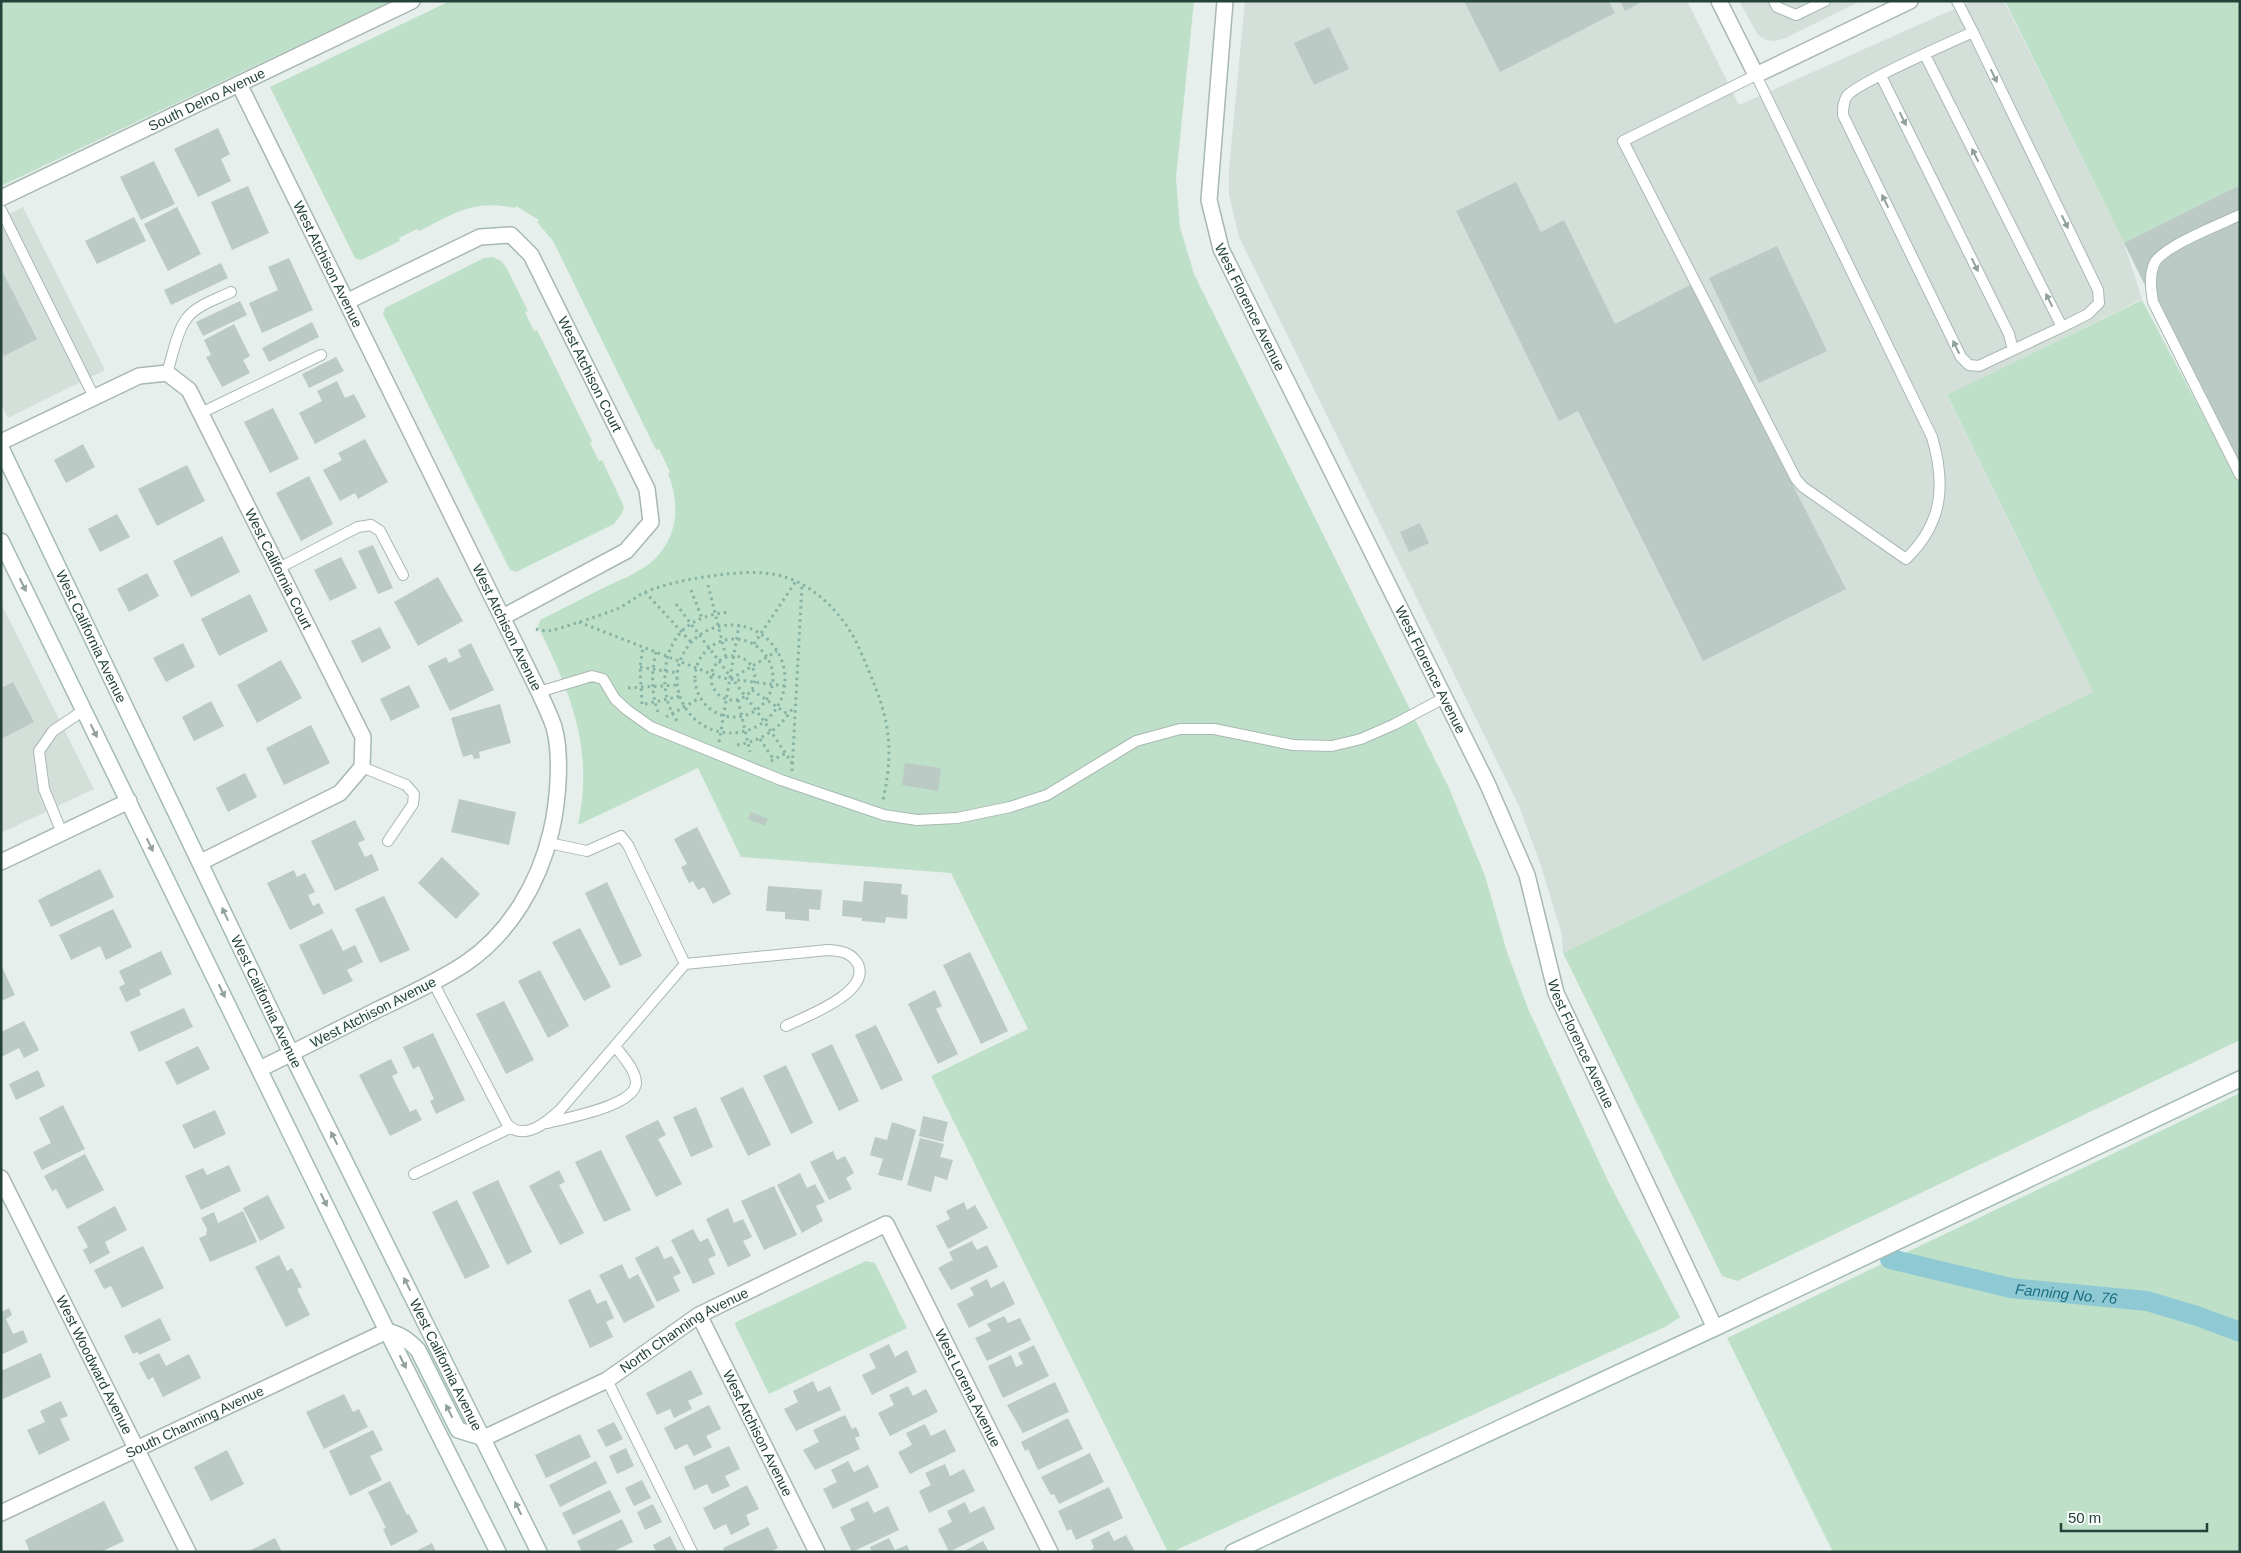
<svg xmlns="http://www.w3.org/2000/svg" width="2241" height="1553" font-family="Arial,sans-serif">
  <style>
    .built { fill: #d4dfda }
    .green { fill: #bfe0c8 }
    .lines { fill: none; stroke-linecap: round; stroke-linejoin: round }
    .canal { stroke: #8ec9d4; stroke-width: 20 }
    .building { fill: #bbcac4 }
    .lane-casing { stroke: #a8b8b2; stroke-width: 12 }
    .street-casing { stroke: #a8b8b2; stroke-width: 18 }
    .secondary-casing { stroke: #a4bbb3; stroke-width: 18 }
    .path { stroke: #86b3a5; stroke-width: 3; stroke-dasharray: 2.5 4; stroke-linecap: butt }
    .lane { stroke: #fff; stroke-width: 10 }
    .street { stroke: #fff; stroke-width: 15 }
    .secondary { stroke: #fff; stroke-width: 15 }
    .oneway { fill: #92a09c }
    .labels { text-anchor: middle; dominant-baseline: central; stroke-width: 4; stroke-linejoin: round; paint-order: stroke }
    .street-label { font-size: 14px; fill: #24423a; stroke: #f7fbf9 }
    .water-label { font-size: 15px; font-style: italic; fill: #1c6f80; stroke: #f7fbf9 }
  </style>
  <rect width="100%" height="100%" fill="#e6efeb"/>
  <!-- built -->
  <path class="built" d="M1245,1H1687L1739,105L1972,1H2004L2124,243L2142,299L1947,396L2093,692L1563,953L1562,935L1541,866L1519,806L1239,237L1229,195V169Z
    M1739,1H1861L1785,38L1775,41L1766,40L1758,35Z
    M23,207L105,370L8,418L1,404V218Z
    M1,603L94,789L1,833Z"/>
  <!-- green -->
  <path class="green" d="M1,1H392L1,186Z
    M450,1H1194L1176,178L1180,227L1194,274L1449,788L1485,876L1507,952L1529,1011L1608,1181L1680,1317L1667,1326L1172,1552H1168L931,1076L1028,1029L951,873L741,857L698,768L578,825C594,747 571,695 538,626L540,620C562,609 583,598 605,587C620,580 636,574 649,564C678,541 681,505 668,474L670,472L659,449L656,450L553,241L537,222L539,220L516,206L515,208C473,199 455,213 419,231L417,229L399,238L400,241L361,260L355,258L270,87Z
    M2005,1H2240V185L2124,243Z
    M493,257L501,261L506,267L528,311L525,312L534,331L537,330L592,441L590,443L599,461L602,460L624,507L622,513L614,524L516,572L510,570L383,314L385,308L484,258Z
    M2142,300L2240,485V1040L1737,1281L1722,1276L1563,953L2093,692L1947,395Z
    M2240,1093V1552H1833L1727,1338Z
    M866,1261L875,1263L907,1328L769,1394L735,1325L736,1322Z"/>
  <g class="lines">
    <!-- canal -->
    <path class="canal" id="s1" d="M1890,1259L2011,1288L2147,1301L2197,1316L2240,1332"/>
  </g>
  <!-- building -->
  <path class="building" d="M1464,1H1609L1615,13L1500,72Z
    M1620,1H1643L1625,11Z
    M1329,27L1349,69L1314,85L1294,43Z
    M218,128L230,154L221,159L231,181L198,197L174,149Z
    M154,161L175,204L141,220L120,177Z
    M1516,182L1541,232L1564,220L1615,324L1690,285L1846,589L1703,661L1578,411L1559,421L1456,211Z
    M2240,185V478L2124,243Z
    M248,186L269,233L232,250L211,202Z
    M177,207L201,254L168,271L144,224Z
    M134,217L146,241L97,264L85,241Z
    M1777,246L1827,351L1759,383L1709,278Z
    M289,258L313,310L262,333L249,303L278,290L268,267Z
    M221,263L228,278L171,305L164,290Z
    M1,269L37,339L4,356L1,351Z
    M240,301L247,315L203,336L196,322Z
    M312,322L319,337L269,362L262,348Z
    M234,324L250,356L243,360L250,373L222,387L206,357L211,355L204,340Z
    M336,357L344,371L309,388L302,374Z
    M337,381L345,398L354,394L366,417L315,444L299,413L322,401L317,391Z
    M273,408L299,459L270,473L244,422Z
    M365,439L388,482L358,499L355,493L340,501L323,470L342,460L338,453Z
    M83,444L95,467L66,483L54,460Z
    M187,465L205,501L157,526L138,489Z
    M309,476L333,524L301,541L276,493Z
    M117,514L130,537L100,552L88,529Z
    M1420,523L1429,543L1409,552L1400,532Z
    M222,536L240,572L191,597L173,561Z
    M373,545L393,588L378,594L358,551Z
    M341,557L357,588L330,601L314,570Z
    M147,573L159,596L129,612L117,589Z
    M438,577L463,621L418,646L394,602Z
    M250,594L268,631L219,656L201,619Z
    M380,627L391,648L362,663L351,641Z
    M183,643L195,667L166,682L153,658Z
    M471,643L494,690L450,711L428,666L446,657L449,663L461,657L458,650Z
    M281,660L302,698L257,723L237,685Z
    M13,682L34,722L1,739V688Z
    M409,685L420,707L391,721L380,699Z
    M211,701L224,726L194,741L182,717Z
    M500,704L511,743L479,752L480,758L474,759L472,754L463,757L451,718Z
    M311,725L330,763L284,785L266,748Z
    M905,763L941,768L938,791L902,785Z
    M245,773L257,797L228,812L216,788Z
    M459,799L516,812L509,845L451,832Z
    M751,812L768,819L765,826L748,819Z
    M355,820L365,840L358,843L365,857L372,854L379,870L335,891L311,841Z
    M697,827L731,894L713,904L704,887L698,890L693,881L689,883L681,867L687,864L674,839Z
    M442,857L480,894L456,919L418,883Z
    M100,869L114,897L51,927L38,900Z
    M294,870L297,877L305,873L315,892L308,895L313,906L319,903L324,913L290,930L267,883Z
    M864,881L902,884L901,894L908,895L907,919L886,917L885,923L862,921V918L842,916L843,900L862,902Z
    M607,882L642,956L620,966L585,893Z
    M768,886L822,890L820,910L809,909V921L785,919V912L766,911Z
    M384,896L410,950L380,963L355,909Z
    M113,909L132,947L106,960L100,946L71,960L59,935Z
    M580,928L611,987L584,1001L552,942Z
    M332,929L343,951L355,945L363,962L347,970L353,981L323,995L299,945Z
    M161,951L172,974L139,990L141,995L126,1002L119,987L125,984L119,971Z
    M970,952L1008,1031L981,1044L943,965Z
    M3,969L15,995L1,1001V970Z
    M540,970L569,1026L548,1038L518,981Z
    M935,990L942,1006L936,1009L958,1054L938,1064L908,1004Z
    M504,1001L534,1060L506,1074L476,1014Z
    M184,1008L193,1027L139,1052L130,1032Z
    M24,1021L39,1050L24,1058L19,1048L1,1057V1032Z
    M876,1025L903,1080L881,1090L855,1035Z
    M433,1033L465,1100L436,1114L430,1101L434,1099L419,1066L413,1069L403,1047Z
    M832,1044L859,1101L839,1111L811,1054Z
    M198,1046L210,1069L177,1085L165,1062Z
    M391,1059L398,1073L392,1076L410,1112L416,1109L422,1120L390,1136L359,1075Z
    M786,1065L813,1123L791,1134L763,1076Z
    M38,1070L45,1086L16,1100L9,1084Z
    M743,1087L771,1145L748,1156L720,1098Z
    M63,1105L85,1149L42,1170L33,1152L51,1143L39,1118Z
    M696,1107L713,1147L691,1157L673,1117Z
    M215,1110L226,1134L194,1149L182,1125Z
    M923,1116L948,1122L943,1142L919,1136Z
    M658,1120L666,1135L658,1139L682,1184L656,1197L625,1136Z
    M892,1122L916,1130L902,1181L878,1175L883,1159L870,1155L875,1137L887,1140Z
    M920,1138L944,1144L940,1157L953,1160L947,1180L935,1176L931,1192L907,1185Z
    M601,1150L631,1210L604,1222L575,1162Z
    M833,1151L837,1160L845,1156L854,1173L846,1178L852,1189L829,1200L810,1162Z
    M85,1154L104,1190L67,1209L56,1189L52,1191L44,1176Z
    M229,1165L241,1191L201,1210L185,1176L203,1168L207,1175Z
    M559,1170L565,1182L559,1185L584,1233L560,1245L529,1186Z
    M800,1173L807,1188L815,1184L825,1202L816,1206L823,1221L802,1233L777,1185Z
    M498,1180L532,1252L507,1265L472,1192Z
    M774,1186L797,1235L764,1250L741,1201Z
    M268,1195L285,1228L260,1241L243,1208Z
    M457,1200L490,1267L465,1279L432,1212Z
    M964,1202L967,1210L975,1205L988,1228L948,1249L936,1226L950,1219L946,1211Z
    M115,1206L127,1230L105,1242L110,1253L90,1264L83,1250L88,1247L77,1227Z
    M728,1208L734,1223L743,1219L752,1237L743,1241L751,1256L728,1267L706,1219Z
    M243,1211L257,1242L210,1262L199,1238L206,1235L207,1229L201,1218L214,1212L218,1223Z
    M693,1229L700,1242L708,1238L716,1255L708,1259L715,1274L693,1284L671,1240Z
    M972,1241L977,1250L987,1245L998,1267L951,1290L938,1268L953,1260L949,1252Z
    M143,1246L164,1288L122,1308L111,1286L104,1289L94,1270Z
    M658,1246L664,1259L672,1256L681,1273L673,1277L680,1291L657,1302L635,1258Z
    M279,1255L287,1271L292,1268L302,1287L297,1289L310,1315L286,1327L255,1267Z
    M622,1264L629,1279L638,1274L655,1307L624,1323L599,1275Z
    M987,1279L991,1288L1004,1281L1015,1304L969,1328L957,1304L974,1295L970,1288Z
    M590,1289L597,1304L606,1300L614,1318L606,1322L613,1337L590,1348L568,1300Z
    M9,1308L12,1315L6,1319L13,1334L23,1330L28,1342L1,1355V1312Z
    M1004,1316L1008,1323L1020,1318L1031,1340L987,1361L975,1338L991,1331L987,1324Z
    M160,1318L171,1340L139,1355L138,1352L133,1354L124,1336Z
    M889,1344L895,1357L907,1350L917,1372L872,1395L862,1375L876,1368L869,1354Z
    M1034,1345L1049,1376L1003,1398L988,1366L1011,1355L1016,1367L1023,1364L1018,1353Z
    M41,1353L51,1377L3,1399L1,1371Z
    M159,1353L166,1366L189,1354L201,1378L163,1397L153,1377L148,1380L139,1363Z
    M691,1370L703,1394L688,1401L692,1409L674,1418L670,1409L657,1415L646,1393Z
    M813,1381L818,1392L830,1386L841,1410L796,1431L784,1409L798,1402L793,1391Z
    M1055,1382L1069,1412L1023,1433L1007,1405Z
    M908,1386L913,1396L926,1389L938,1412L890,1436L878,1413L894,1405L889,1395Z
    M344,1394L353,1412L359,1409L368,1427L324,1449L306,1412Z
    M61,1401L68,1416L60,1419L70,1440L39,1455L27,1430L45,1422L40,1411Z
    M709,1405L721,1429L706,1436L712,1447L694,1456L687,1444L675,1450L664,1428Z
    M845,1415L852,1429L856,1427L860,1436L855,1438L860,1449L815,1470L803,1450L819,1442L813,1430Z
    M1068,1418L1083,1449L1038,1470L1028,1449L1025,1451L1021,1442Z
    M614,1422L623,1439L606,1447L597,1430Z
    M925,1424L931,1436L945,1429L956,1451L910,1474L898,1452L912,1445L906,1433Z
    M373,1430L383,1450L370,1456L382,1480L350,1496L329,1451Z
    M580,1434L591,1457L546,1478L535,1455Z
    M729,1446L740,1469L725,1476L730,1486L712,1494L707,1484L694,1490L684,1467Z
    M626,1448L634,1466L617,1474L609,1456Z
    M227,1450L244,1484L211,1501L194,1467Z
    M1090,1453L1104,1482L1059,1504L1054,1494L1051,1495L1041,1477Z
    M596,1461L607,1483L560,1507L549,1485Z
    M848,1461L854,1472L868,1465L879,1487L833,1509L823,1489L837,1482L831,1470Z
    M945,1464L950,1476L964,1469L975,1491L929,1513L919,1491L931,1485L925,1473Z
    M642,1480L651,1498L634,1506L625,1488Z
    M390,1481L407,1515L409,1514L418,1532L391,1546L383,1529L386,1528L368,1492Z
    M747,1485L759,1509L746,1515L750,1525L731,1535L726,1524L714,1530L703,1508Z
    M1109,1487L1123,1518L1076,1540L1071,1529L1067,1531L1058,1511Z
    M610,1490L621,1512L573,1535L562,1513Z
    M104,1501L124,1541L101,1552H30L25,1540Z
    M868,1501L874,1513L888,1506L899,1530L852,1552L840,1527L855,1520L850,1509Z
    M965,1502L970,1513L984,1506L995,1529L949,1552L938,1529L952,1522L947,1511Z
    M653,1504L662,1522L645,1530L637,1512Z
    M622,1519L633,1542L612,1552H582L577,1541Z
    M768,1527L778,1548L770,1552H725L723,1548Z
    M1109,1531L1114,1541L1126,1535L1135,1552H1088L1094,1548L1091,1540Z
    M670,1536L678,1552H656L653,1545Z
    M275,1538L282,1552H247Z
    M889,1538L895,1550L907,1545L910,1552H872L870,1547Z
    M983,1541L989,1552H962Z
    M432,1543L436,1552H414Z"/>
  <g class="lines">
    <!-- lane casing -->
    <g class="lane-casing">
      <path id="lane" d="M1774,1L1777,7L1796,15L1825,1
        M1925,55L2062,327L2088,314L2099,303L2098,290L1973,32
        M1756,75L1932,437C1946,485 1943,523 1906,559L1803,487L1796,479L1623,141Z
        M1881,76L2009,334L2013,350L1979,366L1969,365L1961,357L1843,115C1843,108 1843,102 1847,96C1855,84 1953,41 1973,32L1957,1
        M1,210L94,397
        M2240,215C2221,224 2161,247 2154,264C2149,277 2151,289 2153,302L2240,475
        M2013,350L2062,327
        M167,373C172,358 177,330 187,318C197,305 217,299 231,292
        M201,413L321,355
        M279,568L358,527L371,525L380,531L403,575
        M539,692L592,676L603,679L615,699L627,710L651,727L781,780L884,815L917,820L957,818L1010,807L1047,795L1136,741L1180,729H1214L1293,745L1332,746L1361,739L1395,724L1444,698
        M362,767L406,785L414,794L413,804L388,841
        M62,833L44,789L39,751L53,731L84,710
        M685,964L828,950C841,951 851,952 858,964C871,993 804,1017 786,1026
        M433,982L507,1124C524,1142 547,1122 560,1110L685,964L628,845L621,836L587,851L549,843
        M547,1123C566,1118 635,1106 636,1083C636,1070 622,1056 615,1046
        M414,1174L510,1128
        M607,1380L692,1552"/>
    </g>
    <!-- street casing -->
    <g class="street-casing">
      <g id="street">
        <path id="s2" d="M1225,1L1209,200L1221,249L1487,783L1527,875L1556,993L1715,1328"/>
        <path d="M1719,1L1756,75L1910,1"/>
        <path id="s3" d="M239,84L539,692C544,703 550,715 554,727C562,756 558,803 551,832C539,883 510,933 466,963C439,981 408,995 379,1009C339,1029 300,1049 260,1069"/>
        <path id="s4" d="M1,198L412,1"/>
        <path id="s5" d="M348,301L480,237L511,235L531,255L647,489L651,522L626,551L503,617"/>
        <path id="s6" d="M1,442L139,376L167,373L189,390L363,737L362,767L340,793L201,862"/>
        <path d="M1,862L129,801"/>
        <path id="s7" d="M1,1178L188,1552"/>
        <path id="s8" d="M699,1315L817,1552"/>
        <path id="s9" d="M484,1438L607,1380L699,1315L886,1224L1050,1552"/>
        <path id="s10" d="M1,1513L387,1331"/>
      </g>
    </g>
    <!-- secondary casing -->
    <g class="secondary-casing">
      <g id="secondary">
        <path id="s11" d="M1,448L291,1053L539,1552"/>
        <path d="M1,541L387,1331L498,1552"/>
        <path d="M387,1331C400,1334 408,1340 418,1350L458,1430L484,1438"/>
        <path d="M1233,1552L1715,1328L2240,1079"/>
      </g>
    </g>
    <!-- path -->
    <path class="path" d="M708,585L726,657
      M691,590L702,618
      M645,592L691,642
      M676,604L764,721L792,763
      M579,622L722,678L785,686
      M677 679a54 54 0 1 1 108 0a54 54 0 1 1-108 0Z
      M536,629C539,630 543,631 547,631C555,631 610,612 619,608C629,603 638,595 648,591C671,582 695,578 719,575C736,573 754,571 772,574C812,580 845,615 860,650C885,708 897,737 883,800
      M695 678a39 39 0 1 1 78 0a39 39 0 1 1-78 0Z
      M754,644L796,581
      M656,652C651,674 651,694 659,715
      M711 678a22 22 0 1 1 44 0a22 22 0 1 1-44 0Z
      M640,667L678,673
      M731,679L777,651
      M628,688L678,685
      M752,690L789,715
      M738,700L750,752
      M642,704L640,667L643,647
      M645,704L681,696
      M666,717L700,698
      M677,721C667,706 664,691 665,673C668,634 691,616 729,612
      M760,739L774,760
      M719,742L739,625
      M737,745C762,741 781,728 794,706
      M771,761L786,753
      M792,771L802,585"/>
    <!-- lane -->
    <use href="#lane" class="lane"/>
    <!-- street -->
    <use href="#street" class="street"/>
    <!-- secondary -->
    <use href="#secondary" class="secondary"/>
  </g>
  <!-- one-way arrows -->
  <defs><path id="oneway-solid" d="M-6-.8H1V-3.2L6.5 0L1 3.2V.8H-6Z" transform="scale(1.25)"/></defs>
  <g class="oneway">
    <use href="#oneway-solid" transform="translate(1994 76) rotate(64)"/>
    <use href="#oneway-solid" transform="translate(1903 119) rotate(64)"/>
    <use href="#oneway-solid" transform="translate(1975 155) rotate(-117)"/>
    <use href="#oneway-solid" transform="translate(1885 201) rotate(-116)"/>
    <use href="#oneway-solid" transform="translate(2065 222) rotate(64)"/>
    <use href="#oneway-solid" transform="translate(1975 265) rotate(64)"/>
    <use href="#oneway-solid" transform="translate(2049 300) rotate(-117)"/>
    <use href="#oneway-solid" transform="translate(1956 347) rotate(-116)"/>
    <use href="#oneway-solid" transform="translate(23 585) rotate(64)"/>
    <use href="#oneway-solid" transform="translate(94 731) rotate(64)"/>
    <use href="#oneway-solid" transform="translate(150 845) rotate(64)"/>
    <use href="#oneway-solid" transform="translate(225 914) rotate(-115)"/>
    <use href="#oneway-solid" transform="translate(222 991) rotate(64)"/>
    <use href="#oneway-solid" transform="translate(334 1138) rotate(-117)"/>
    <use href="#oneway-solid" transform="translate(324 1200) rotate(64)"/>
    <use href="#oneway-solid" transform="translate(407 1284) rotate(-117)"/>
    <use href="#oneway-solid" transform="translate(403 1362) rotate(63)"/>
    <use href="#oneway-solid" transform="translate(449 1411) rotate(-117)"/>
    <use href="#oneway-solid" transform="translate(518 1508) rotate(-116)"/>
  </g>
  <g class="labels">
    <!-- street labels -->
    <g class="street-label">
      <text stroke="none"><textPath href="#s4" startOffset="228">South Delno Avenue</textPath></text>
      <text stroke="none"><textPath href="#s3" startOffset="201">West Atchison Avenue</textPath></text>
      <text stroke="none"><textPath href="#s2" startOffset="315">West Florence Avenue</textPath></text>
      <text stroke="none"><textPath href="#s5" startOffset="339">West Atchison Court</textPath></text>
      <text stroke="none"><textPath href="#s6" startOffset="409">West California Court</textPath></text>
      <text stroke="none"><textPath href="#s3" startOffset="606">West Atchison Avenue</textPath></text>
      <text stroke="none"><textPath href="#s11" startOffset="209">West California Avenue</textPath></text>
      <text stroke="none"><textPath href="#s2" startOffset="720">West Florence Avenue</textPath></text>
      <text stroke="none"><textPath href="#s11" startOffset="614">West California Avenue</textPath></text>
      <text transform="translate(373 1012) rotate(-27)">West Atchison Avenue</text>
      <text stroke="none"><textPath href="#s2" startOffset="1125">West Florence Avenue</textPath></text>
      <text stroke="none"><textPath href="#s9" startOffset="228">North Channing Avenue</textPath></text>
      <text stroke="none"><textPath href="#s11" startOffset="1019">West California Avenue</textPath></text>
      <text stroke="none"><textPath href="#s7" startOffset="209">West Woodward Avenue</textPath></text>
      <text stroke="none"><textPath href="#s9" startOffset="640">West Lorena Avenue</textPath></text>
      <text stroke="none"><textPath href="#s10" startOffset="214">South Channing Avenue</textPath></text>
      <text stroke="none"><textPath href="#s8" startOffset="132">West Atchison Avenue</textPath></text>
    </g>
    <!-- water labels -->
    <g class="water-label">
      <text stroke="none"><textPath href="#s1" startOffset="180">Fanning No. 76</textPath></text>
    </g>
  </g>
  <!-- border -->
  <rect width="2241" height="1553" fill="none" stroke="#24423a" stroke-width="5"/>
  <!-- scale -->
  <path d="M2061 1523v8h146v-8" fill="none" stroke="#24423a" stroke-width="2.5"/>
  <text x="2068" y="1523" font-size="15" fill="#24423a" stroke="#f7fbf9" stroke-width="4" paint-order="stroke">50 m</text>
</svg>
